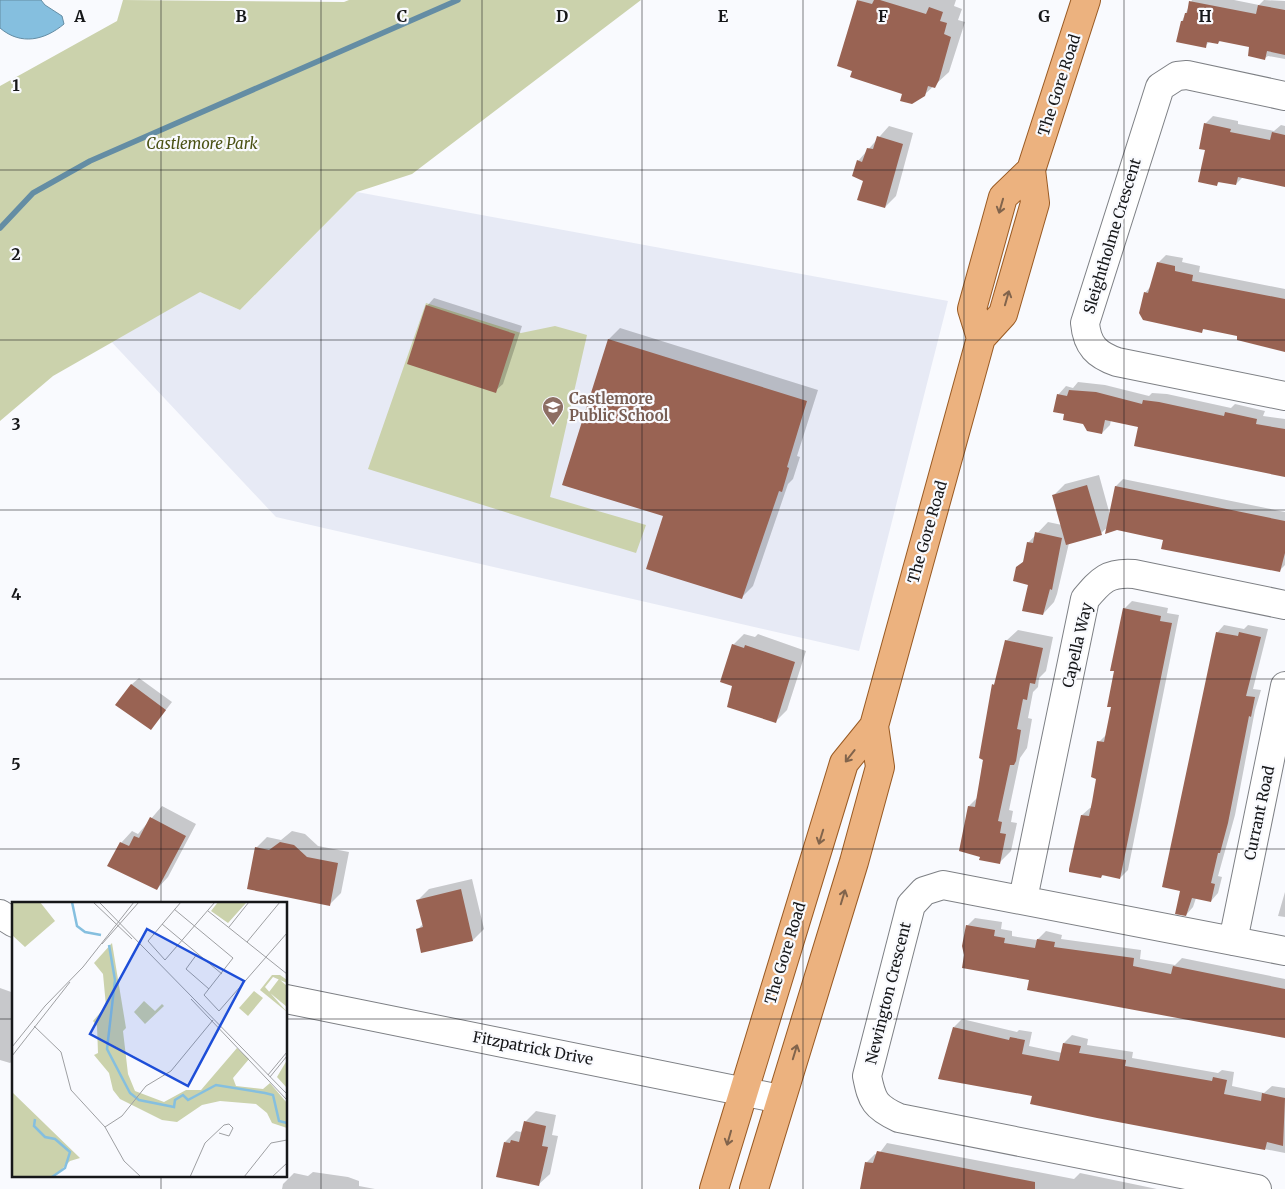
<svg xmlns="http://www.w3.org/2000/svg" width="1285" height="1189" font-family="Merriweather,serif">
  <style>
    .built { fill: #e7eaf5 }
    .green { fill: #cbd2ac }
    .water { fill: #85bfdf; stroke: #648da4 }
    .shadow { fill: #0003 }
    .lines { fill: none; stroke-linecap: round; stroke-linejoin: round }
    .stream { stroke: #648da4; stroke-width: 5.5 }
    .building { fill: #996353 }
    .minor-casing { stroke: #7e8085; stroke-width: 30 }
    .major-casing { stroke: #995a23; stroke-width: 30 }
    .minor { stroke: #fff; stroke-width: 28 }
    .major { stroke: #ecb27f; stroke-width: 28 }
    .oneway { stroke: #81644c }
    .grid { fill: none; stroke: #161719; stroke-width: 1; stroke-opacity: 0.55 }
    .labels { text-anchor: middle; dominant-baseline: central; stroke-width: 4.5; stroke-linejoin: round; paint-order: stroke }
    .street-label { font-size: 15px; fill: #161719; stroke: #f9fafe }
    .park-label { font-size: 15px; font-style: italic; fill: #4a5113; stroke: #f9fafe }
    .education-label { font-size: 15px; font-weight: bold; fill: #785e54; stroke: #f9fafe; text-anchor: start }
    .inset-river { fill: none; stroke: #85bfdf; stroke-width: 2.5 }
    .inset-road { fill: none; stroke: #9e9fa2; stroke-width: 1 }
    .view { fill: #1d4ed8; fill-opacity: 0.15; stroke: #1d4ed8; stroke-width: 2.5 }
    .inset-edge { fill: none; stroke: #161719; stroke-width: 2.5 }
    .grid-label { font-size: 16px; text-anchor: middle; font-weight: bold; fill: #161719; stroke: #f9fafe; stroke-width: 4.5; stroke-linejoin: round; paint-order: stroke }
  </style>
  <rect width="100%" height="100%" fill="#f9fafe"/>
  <!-- built -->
  <path class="built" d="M357,192L948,301L859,651L276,517L105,335L187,286L240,310Z"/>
  <!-- green -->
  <path class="green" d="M123,0L344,2L349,0H641L412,174L357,192L240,310L200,292L53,376L0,421V86L117,21Z
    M426,303L521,333L555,326L587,335L550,497L646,525L636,553L368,469Z"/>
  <!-- water -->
  <path class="water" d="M0,0H41L45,5L62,16L64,24C45,40 21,46 0,28Z"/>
  <!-- shadow -->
  <path class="shadow" d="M859,0H956L954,6L962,9L958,20L965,22L949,72L924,95L904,93L838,65Z
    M1192,0H1234L1259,5L1264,0L1285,1V59L1268,56L1265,58L1251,46L1221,40L1218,43L1210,41L1205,46L1182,21Z
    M1213,116L1238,121V124L1274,131L1281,125L1285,126V186L1243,177L1236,184L1220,181L1217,184L1206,149L1205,124Z
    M889,126L913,133L896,196L885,207L865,180L858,161Z
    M1166,255L1183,258L1182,262L1200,266L1199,272L1285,289V350L1239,335L1205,328L1201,331L1145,293L1151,286L1158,263Z
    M434,298L522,326L503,384L495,391L427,306Z
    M620,328L818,390L797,456L800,457L793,479L788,484L753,586L742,597L665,515L609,339Z
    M1078,382L1105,385L1149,396L1152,393L1167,394L1231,408L1235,404L1265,411L1263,416L1285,419V476L1139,426L1111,420L1110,425L1102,433L1065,413L1058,395L1066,386L1073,388Z
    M1099,475L1110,515L1116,486L1123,479L1285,512V565L1279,571L1164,539L1108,527L1101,533L1069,543L1057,594L1054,602L1043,614L1029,584L1017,567L1025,560L1028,543L1048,522L1062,525L1053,496L1065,484Z
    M1132,601L1168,608L1167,613L1179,615L1128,870L1120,878L1104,874L1101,877L1082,815L1090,808H1092L1098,778L1099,742L1107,734L1113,707L1124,609Z
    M1224,625L1244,629L1248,625L1268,629L1253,689L1261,690L1255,710L1235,815L1218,876L1222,877L1218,893L1211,901L1196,898L1193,907L1186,915L1181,890L1217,633Z
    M1018,630L1053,637L1046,671L1039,678L1038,687L1033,692L1028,718L1032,719L1027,748L1020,758L1009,810L1013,811L1011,822L1017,823L1011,851L1000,862L969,806L978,797L993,685L996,682L1006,641Z
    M744,634L755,637L758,634L806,651L787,710L775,722L733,645Z
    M139,678L172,702L151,729L131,685Z
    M162,806L196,824L168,877L157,889L121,843L132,831L138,834Z
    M292,831L305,834L318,846L349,852L341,893L329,905L256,848L267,837L281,840Z
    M472,879L484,929L473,940L422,952L417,930L424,923L418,900L429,889Z
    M1285,892V917L1278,916Z
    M975,918L1002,922L1001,929L1012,931V936L1037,940L1046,931L1062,935L1061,939L1141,950L1140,959L1175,965L1182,958L1285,979V1037L1030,979L967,926Z
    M0,988L14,993V1060L10,1063L0,1060Z
    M962,1019L1017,1032L1019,1030L1032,1032L1029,1046L1062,1053L1064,1043L1072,1035L1088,1039L1087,1045L1133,1052L1132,1058L1218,1073L1222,1070L1234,1072L1232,1086L1264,1093L1272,1086L1285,1088V1153L1032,1103L1033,1095L954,1027Z
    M536,1111L556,1115L552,1135L558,1136L550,1174L538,1185L505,1142L516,1131L521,1132L523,1129L525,1122Z
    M887,1143L1074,1179L1080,1173L1157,1189H861L867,1162L875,1154L878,1155Z
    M313,1172L348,1177L359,1181V1186L375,1189H282L283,1184L294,1173L308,1176Z"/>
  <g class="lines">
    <!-- stream -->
    <path class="stream" d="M0,228L33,193L90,161L458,0"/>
  </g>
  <!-- building -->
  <path class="building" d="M857,0L872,4L874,0H880L926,14L929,7L943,12L940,21L947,23L944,34L951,37L939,80L935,88L928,86L925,96L912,104L900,101L902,94L850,77L852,71L837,66Z
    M1189,1L1256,14L1258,5L1285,10V55L1267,51L1265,60L1248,56L1249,47L1219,41L1218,44L1207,42L1206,48L1176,42L1181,21H1183L1185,13H1187Z
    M1204,123L1231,129L1230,132L1270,140L1272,132L1285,135V187L1238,177L1236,185L1218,182L1217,186L1198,182L1205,150L1199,149Z
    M877,136L903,144L885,208L857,200L863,181L852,176L857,160L862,162L867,148L873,149Z
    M1157,262L1175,266V271L1193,275L1192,281L1285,299V352L1237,340V336L1203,329L1202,333L1143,320L1139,313L1144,292L1148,293Z
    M426,305L515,334L496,393L407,364Z
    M608,339L807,401L787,467L789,468L782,492L779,491L742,599L646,569L663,516L562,485Z
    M1069,390L1096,392L1142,404L1143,400L1159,402L1224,416L1225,412L1257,419L1256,424L1285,429V477L1134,446L1138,427L1105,420L1102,434L1087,431L1083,424L1063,420L1064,414L1053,412L1057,394L1067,396Z
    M1087,485L1102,535L1066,545L1052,495Z
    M1115,486L1285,521V553L1280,572L1161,549L1163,540L1117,530L1105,534Z
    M1035,532L1062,538L1052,590L1050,589L1043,615L1022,611L1028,585L1013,581L1016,567L1023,562L1027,542L1033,543Z
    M1123,608L1161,616L1160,621L1172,623L1120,879L1102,875L1101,878L1069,872V869L1081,815L1089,816L1092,802L1096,779L1091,777L1097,741L1104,742L1111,707H1107L1114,671H1110Z
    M1216,632L1238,636L1239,632L1261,637L1246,696L1255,697L1251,717L1249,716L1228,823L1220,853H1218L1211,883L1215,884L1211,902L1192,898L1186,916L1175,914L1180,891L1162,887Z
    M1005,640L1043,648L1035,684L1030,683L1027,700L1023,699L1017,729L1021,730L1016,761L1014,765H1010L998,821L1002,822L1000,833L1006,834L1000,864L979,860L980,857L959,851L968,806L975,807L983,760L979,758L992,684L994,685Z
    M732,644L744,648L745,645L795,662L776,723L727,707L732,686L720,682Z
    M131,684L166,710L151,730L115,705Z
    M150,817L186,836L157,890L107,866L120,842L129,846L134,836L139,838Z
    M280,842L294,845L307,857L338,863L330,906L247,889L255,847L269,850Z
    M461,889L473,941L421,953L416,929L423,927L416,900Z
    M966,925L995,930L994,936L1005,938L1004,943L1035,948L1037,939L1055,942L1054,947L1134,958L1133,966L1171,974L1173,966L1285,989V1038L1027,990L1029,980L962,968L964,955L962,946Z
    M953,1027L1009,1040L1010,1037L1025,1040L1022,1054L1059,1061L1063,1043L1081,1046L1079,1053L1126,1060L1125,1066L1212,1081L1213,1077L1227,1080L1224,1094L1261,1101L1262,1093L1285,1098L1283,1146L1267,1142L1265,1150L1097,1118L1030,1104L1032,1096L938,1079Z
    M524,1121L546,1126L542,1146L548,1147L539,1186L496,1177L504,1142L510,1143L511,1140L519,1142Z
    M877,1151L1035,1182V1189H860L865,1162L873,1163Z"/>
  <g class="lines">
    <!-- minor casing -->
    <g class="minor-casing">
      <path id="minor" d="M1285,96L1187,75L1177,76L1160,87L1085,323C1087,346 1097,355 1117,362L1285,396
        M1023,899L1085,599C1101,580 1108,572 1134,574L1285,605
        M0,914L14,923
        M1233,941L1285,686
        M286,999L780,1099
        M1257,1189L899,1118C875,1107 872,1101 867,1076L911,905L924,891L943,885L1285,951"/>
    </g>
    <!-- major casing -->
    <g class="major-casing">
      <path id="major" d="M981,338L972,309L1003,197L1031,170
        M714,1189L844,763L874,726L981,338L1003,314L1035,203L1031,170L1086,0
        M754,1189L854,862L880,767L874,726"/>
    </g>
    <!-- minor -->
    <use href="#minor" class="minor"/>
    <!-- major -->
    <use href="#major" class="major"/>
  </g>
  <!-- one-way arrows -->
  <defs><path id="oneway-shaft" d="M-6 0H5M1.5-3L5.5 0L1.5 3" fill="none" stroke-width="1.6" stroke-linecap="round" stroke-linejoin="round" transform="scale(1.25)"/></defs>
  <g class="oneway">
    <use href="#oneway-shaft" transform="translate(1001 206) rotate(106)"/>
    <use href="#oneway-shaft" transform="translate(1007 298) rotate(-74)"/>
    <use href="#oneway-shaft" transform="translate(850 756) rotate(128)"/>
    <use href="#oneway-shaft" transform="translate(821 837) rotate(107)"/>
    <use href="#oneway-shaft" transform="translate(843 897) rotate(-73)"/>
    <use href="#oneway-shaft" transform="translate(795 1052) rotate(-73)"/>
    <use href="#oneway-shaft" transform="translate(729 1138) rotate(106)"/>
  </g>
  <!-- grid -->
  <path class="grid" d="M161,0V903M321,0V1189M482,0V1189M642,0V1189M803,0V1189M964,0V1189M1124,0V1189M0,170H1285M0,340H1285M0,510H1285M0,679H1285M0,849H1285M0,1019H14M286,1019H1285M161,1175V1189"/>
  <!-- icons -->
  <defs>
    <g id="school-pin" transform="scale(1.125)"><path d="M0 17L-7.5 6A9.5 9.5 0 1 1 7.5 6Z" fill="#8d6e63" stroke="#f9fafe"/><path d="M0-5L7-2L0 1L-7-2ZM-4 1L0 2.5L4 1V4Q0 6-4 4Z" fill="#fff"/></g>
  </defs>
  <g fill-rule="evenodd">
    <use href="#school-pin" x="553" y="407"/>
  </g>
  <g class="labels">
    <!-- street labels -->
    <g class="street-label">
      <text transform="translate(1059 85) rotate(-72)">The Gore Road</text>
      <text transform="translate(1112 236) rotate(-73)">Sleightholme Crescent</text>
      <text transform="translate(927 532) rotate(-74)">The Gore Road</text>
      <text transform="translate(1077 645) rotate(-77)">Capella Way</text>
      <text transform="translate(1259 813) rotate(-78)">Currant Road</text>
      <text transform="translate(785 953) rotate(-73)">The Gore Road</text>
      <text transform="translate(888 993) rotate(-76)">Newington Crescent</text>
      <text transform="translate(533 1048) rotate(11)">Fitzpatrick Drive</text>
    </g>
    <!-- park labels -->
    <g class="park-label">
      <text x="202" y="143">Castlemore Park</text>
    </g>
    <!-- education labels -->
    <g class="education-label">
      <text x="569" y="398">Castlemore<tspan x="569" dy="17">Public School</tspan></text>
    </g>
  </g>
  <!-- overview -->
  <g transform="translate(12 902)">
    <rect width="275" height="275" fill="#f9fafe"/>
    <path d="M0,0H28L43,19L13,45L0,33ZM206,0H234V1L216,21L199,9ZM100,41L114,126L111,129L116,172L123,189L152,200L174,188H189L225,146L237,157L221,176L224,184L251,187L258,181L275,201V226L260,221L255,211L244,202L208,199L190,203L165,220L150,218L108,197L101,188L97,171L82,153L86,151L85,124L81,119L94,104L91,72L82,61ZM260,73H268L275,78V81L261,75L253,85L275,110L248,88ZM267,77L275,84V105L257,90ZM242,89L251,96L236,114L227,106ZM132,99L143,109L150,102L152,104L133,122L122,110ZM275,158V186L265,175ZM0,190L68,256L58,259L42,275H0Z" fill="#cbd2ac"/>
    <path class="inset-river" d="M60,0L65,24L73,30L89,33M97,43L103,78L95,147L118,191L127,198L162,205L163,198L171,193L176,198L204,183L253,191L261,193L267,219L275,221M23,217L22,224L33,235L43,237L58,250L53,266L40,275"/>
    <path class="inset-road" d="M81,0L120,37M87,0L275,192M169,0L136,39L153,58L203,0M162,7L221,56L192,93L207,109L275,31M196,9L275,72M150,22L210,72M217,25L237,0M235,40L268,0M90,42L127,0M185,52L174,67L197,87M179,97L275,198M22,124L49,150L59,188L93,225L112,259L129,275M0,145L33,104L71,65L122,0M0,154L58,80M256,173L275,150M258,175L275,154M93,225L110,214L134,184L159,169L201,118M178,275L193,241L212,223L217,222L221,226L217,234L207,231M232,275L259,241L275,238M260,275L275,261"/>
    <path class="view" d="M135,27L232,79L176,184L78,132Z"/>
    <rect width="275" height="275" class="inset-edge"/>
  </g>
  <g class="grid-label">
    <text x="80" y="22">A</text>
    <text x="241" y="22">B</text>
    <text x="402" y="22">C</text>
    <text x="562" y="22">D</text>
    <text x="723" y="22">E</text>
    <text x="883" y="22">F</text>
    <text x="1044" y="22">G</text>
    <text x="1205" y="22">H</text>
    <text x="16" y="91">1</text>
    <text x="16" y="260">2</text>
    <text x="16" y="430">3</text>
    <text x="16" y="600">4</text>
    <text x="16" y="770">5</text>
  </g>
</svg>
